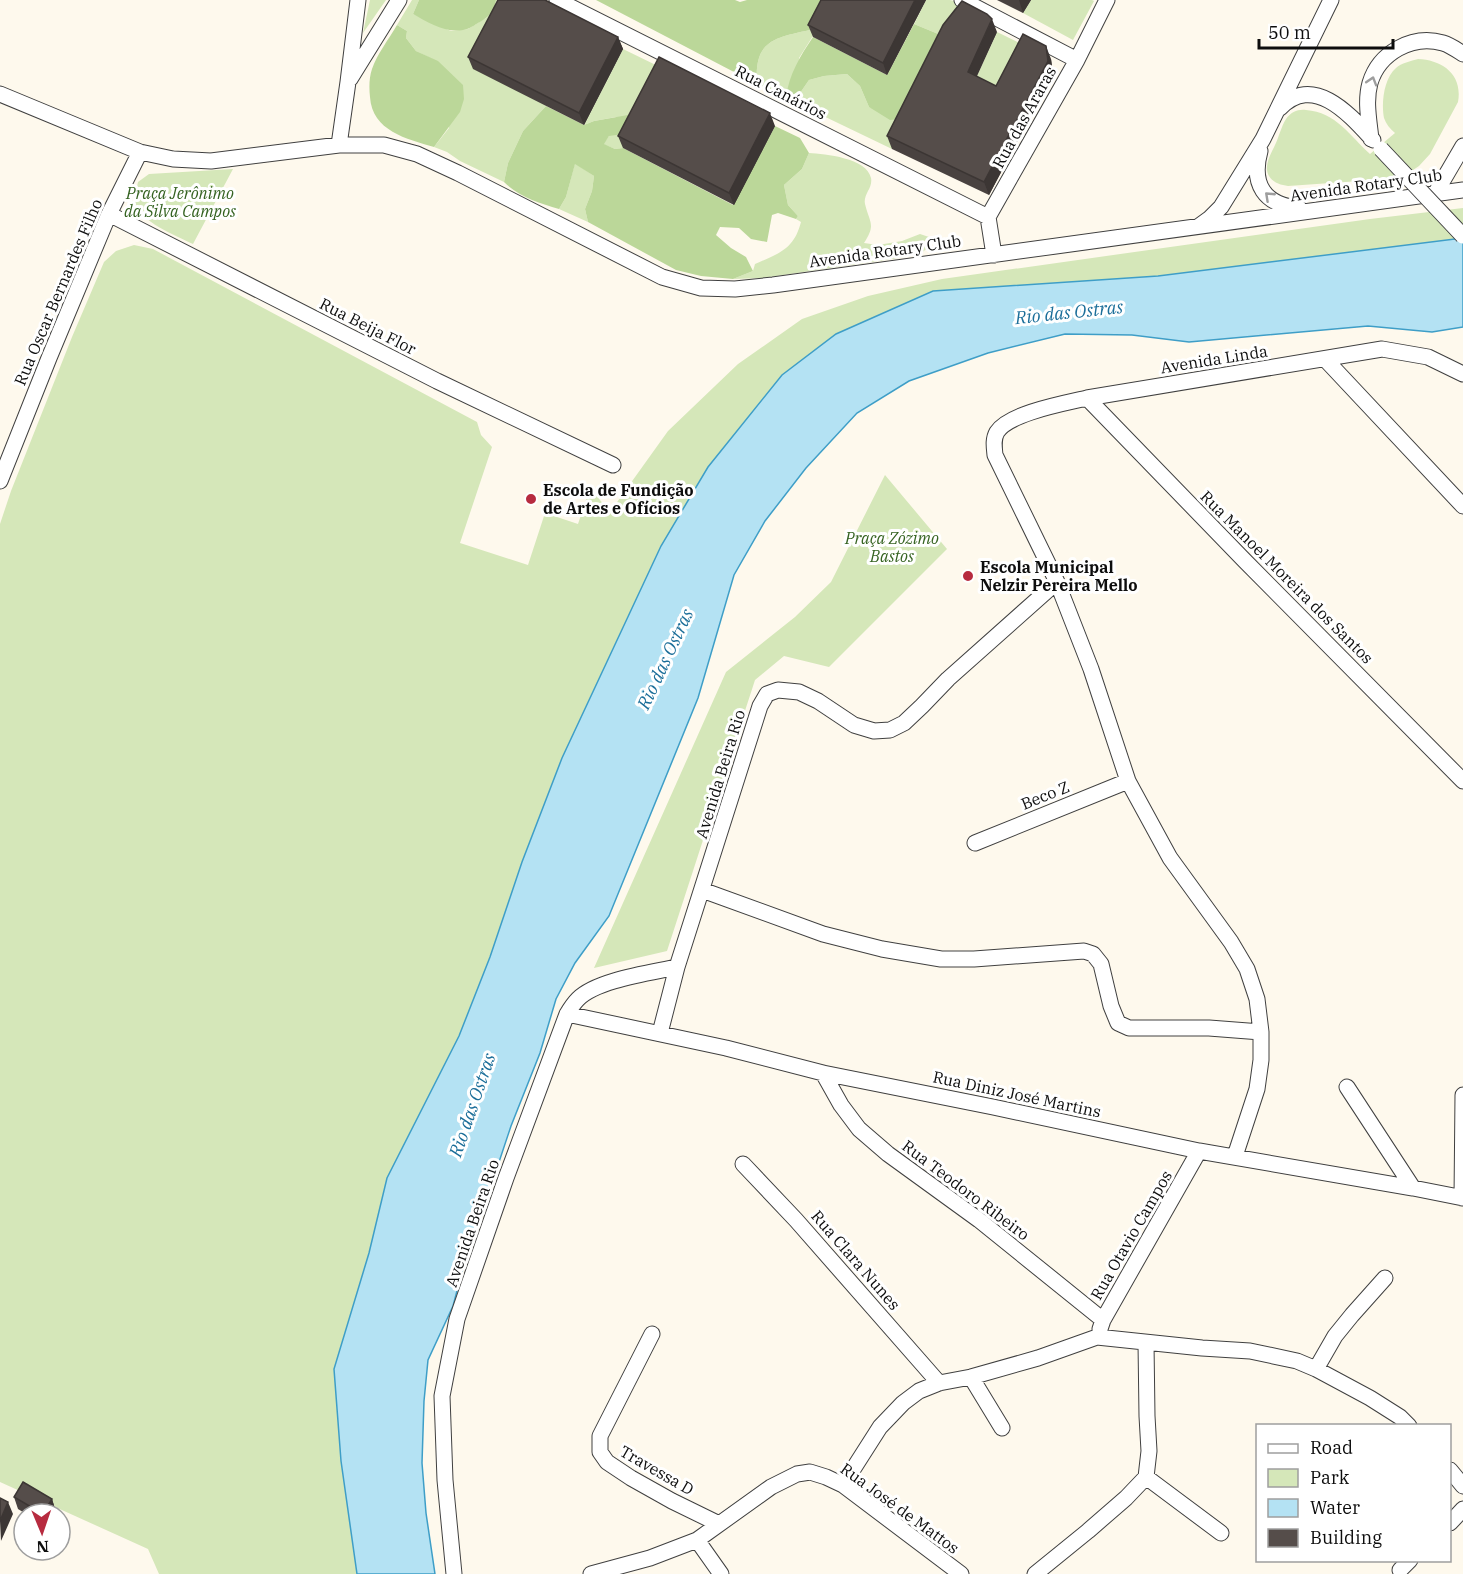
<svg xmlns="http://www.w3.org/2000/svg" width="1463" height="1574" font-family="'IBM Plex Serif',serif">
  <style>
    .green { fill: #d5e7b9 }
    .forest { fill: #bbd799 }
    .water { fill: #b4e2f3; stroke: #3e9ec7; stroke-width: 1.5 }
    .lines { fill: none; stroke-linecap: round; stroke-linejoin: round }
    .minor-casing { stroke: #404040; stroke-width: 17 }
    .minor { stroke: #fff; stroke-width: 15 }
    .minor-bridge-casing { stroke: #404040; stroke-width: 17; stroke-linecap: butt }
    .minor-bridge { stroke: #fff; stroke-width: 15 }
    .wall { fill: #494240 }
    .shaded-wall { fill: #3c3634 }
    .building { fill: #554d4a; stroke: #3c3634; stroke-width: 1.5 }
    .oneway { stroke: #9e9e9e }
    .poi-dot { fill: #b72b3f; stroke: #fff; stroke-width: 2 }
    .labels { text-anchor: middle; dominant-baseline: central; stroke-width: 6; stroke-linejoin: round; paint-order: stroke }
    .street-label { font-size: 16px; fill: #0d0d0d; stroke: #fff }
    .park-label { font-size: 16px; font-style: italic; fill: #346220; stroke: #fff }
    .poi-label { font-size: 16px; font-weight: bold; fill: #0d0d0d; stroke: #fff; text-anchor: start }
    .water-label { font-size: 18px; font-style: italic; fill: #1b6e99; stroke: #fff }
  </style>
  <rect width="100%" height="100%" fill="#fef9ed"/>
  <!-- green -->
  <path class="green" d="M370,0H386L363,33Z
    M412,0H419L413,14L451,31L468,29L486,18L495,8L496,0H508L546,106L523,131L508,163L504,182L460,161L447,152L434,147L449,128L438,62L416,51L406,38L407,31L397,25Z
    M926,0H950L973,6L948,38L914,24Z
    M1031,0H1092L1094,1L1073,40L1023,13Z
    M810,30L816,31L799,58L798,96L809,80L824,76L847,74L860,86L869,107L908,118L892,149L757,84C754,41 773,38 810,30Z
    M997,32L1028,47L1001,99L973,85Z
    M623,49L664,69L623,148L615,149L603,144L609,136L616,117L594,121L584,125Z
    M1418,59C1442,60 1463,74 1458,102L1430,154L1419,166L1410,172L1397,177L1374,180L1288,186C1281,185 1273,183 1269,176C1263,166 1271,154 1275,145C1279,137 1281,127 1286,119C1291,112 1298,109 1306,110C1336,112 1350,136 1370,154L1395,133C1390,129 1386,124 1384,118C1381,103 1384,78 1396,68C1401,63 1411,61 1418,59Z
    M809,153C825,154 867,158 871,178C873,188 863,194 865,204C870,224 876,224 864,243L878,245L902,241L920,234L932,238V242C924,254 918,255 905,257L763,278L733,279L753,271L755,264C780,253 794,249 801,222L796,219L798,216L788,205L784,185L802,169Z
    M575,163L594,176L592,191L585,209L588,222L559,209L566,197Z
    M233,169L193,244C177,236 138,221 135,202C134,196 137,188 138,182L149,174Z
    M1463,208V238L1158,276L933,291L628,616L562,758L522,862L490,957L459,1036L387,1178L369,1253L341,1461L357,1574H159L148,1549L0,1482V524L11,491L72,337L104,262L116,251L134,245L153,249L477,422L481,435L492,447L460,543L528,565L545,513L578,524L590,488L610,512L668,431L738,364L802,319L868,296L942,279L1370,219Z
    M885,475L947,549L829,667L784,656L755,680L667,951L594,968L726,672L795,617L831,582Z"/>
  <!-- forest -->
  <path class="forest" d="M419,0H496C495,10 489,17 480,22C476,24 471,28 467,29C448,35 429,23 413,14Z
    M596,0H735L740,2L747,0H832L810,30C773,38 754,41 757,84Z
    M914,24L948,38L908,118L890,120L869,107L860,86L847,74L824,76L809,80L798,96L786,97C789,75 800,56 813,37L887,75Z
    M397,25L407,31L406,38L416,51L438,61L463,85L464,99L460,112L434,147C407,139 372,131 370,97C369,88 369,78 372,69C377,54 389,39 397,25Z
    M546,106L584,125L594,121L628,115L629,125L623,134L609,136L604,144L615,149L623,148L733,205L775,126L800,138L809,153L802,169L784,185L788,205L798,216L796,219L778,213L772,215L767,242L751,239L739,228L720,227L716,235L731,248L746,257L753,271L733,279L701,276L676,270L588,222L585,209L592,191L594,176L575,164L566,197L559,209C539,203 519,197 504,182L508,163L523,131Z"/>
  <!-- water -->
  <path class="water" d="M1463,238V327L1432,332L1368,326L1189,342L1132,335L1065,334L988,353L909,381L857,413L806,468L765,521L734,575L698,698L609,916L575,963L556,999L540,1053L511,1126L488,1195L462,1272L453,1306L428,1360L424,1401L422,1463L426,1513L435,1574H357L341,1461L334,1369L369,1253L387,1178L459,1036L490,957L522,862L562,758L661,546L708,467L782,375L836,334L933,291L1158,276Z"/>
  <g class="lines">
    <!-- minor casing -->
    <g class="minor-casing">
      <path id="minor" d="M557,0L988,217
        M962,0L1077,60
        M350,79L399,0
        M0,94L140,152L173,159L211,161L339,145H384L417,154L458,173L662,277L701,288L735,289L773,285L1463,190
        M1280,108C1314,73 1350,115 1373,140
        M1371,139C1369,120 1365,101 1370,83C1379,53 1412,34 1443,43C1450,45 1457,50 1463,54
        M339,145L348,82L358,0
        M1260,151C1251,184 1264,205 1299,208
        M1435,194L1463,146
        M109,214L437,381L613,465
        M1199,226L1210,218L1221,207L1263,139L1331,0
        M994,255L988,217L1077,60L1107,0
        M1325,359L1463,506
        M1087,398L1245,561L1463,781
        M0,481L49,358L109,214L140,152
        M975,843L1128,781
        M702,890L823,934L882,949L941,959H974L1084,951L1093,954L1101,964L1111,1006L1118,1023L1129,1028H1209L1261,1032
        M567,1014L726,1048L823,1073L993,1107L1199,1151L1413,1188L1463,1198
        M660,1033L677,967
        M823,1073L841,1105L859,1129L888,1154L979,1220L1103,1320
        M1347,1087L1413,1188
        M1235,1156L1257,1089L1261,1060V1032L1257,999L1247,969L1231,942L1170,858L1128,781L1091,669L1057,582L995,455C994,446 993,439 997,432C1009,413 1066,403 1087,398L1382,349L1428,357L1463,374
        M743,1164L796,1220L939,1383
        M1462,1198L1463,1095
        M1100,1329L1103,1320L1199,1151
        M652,1334L600,1436V1452L607,1462L631,1478L672,1501L719,1524
        M1316,1369L1335,1336L1352,1315L1385,1278
        M971,1377L1002,1428
        M1450,1470L1463,1486
        M1146,1477L1221,1533
        M843,1485L880,1427L903,1403L919,1391L939,1383L971,1377L1038,1358L1097,1337L1202,1348L1250,1351L1297,1361L1316,1369L1370,1398L1400,1417L1409,1426
        M1450,1523L1463,1509
        M697,1540L721,1574
        M1400,1570L1410,1560
        M454,1574L445,1480L442,1396L457,1319L506,1178L567,1014C570,1009 574,1003 578,999C597,980 650,973 677,967L760,706L767,694L778,690L799,692L818,701L854,725L874,731L890,730L904,723L922,706L948,679L1057,582
        M591,1574L650,1558L697,1540L771,1487L797,1474L810,1472L826,1477L843,1485L961,1574
        M1035,1574L1088,1531L1126,1498L1146,1477L1149,1451L1147,1416L1146,1343"/>
    </g>
    <!-- minor -->
    <use href="#minor" class="minor"/>
    <!-- minor-bridge casing -->
    <g class="minor-bridge-casing">
      <path id="minor-bridge" d="M1381,149L1463,236"/>
    </g>
    <!-- minor-bridge -->
    <use href="#minor-bridge" class="minor-bridge"/>
  </g>
  <!-- wall -->
  <path class="wall" d="M821,0H926L887,75L813,37L808,25Z
    M997,0H1031L1023,13Z
    M997,32L976,76L996,86L1051,59L1053,74L989,195L892,149L887,136Z
    M618,37L623,49L584,125L473,69L468,57Z
    M775,126L734,205L623,148L618,136Z
    M14,1497L52,1499L56,1512L55,1514H26L18,1509Z"/>
  <!-- shaded-wall -->
  <path class="shaded-wall" d="M915,0H926L887,75L883,63Z
    M1019,0H1031L1023,13Z
    M992,19L997,32L973,85L968,72Z
    M618,37L623,49L584,125L579,113Z
    M1046,46L1051,59L1053,74L989,195L984,182Z
    M770,113L775,126L734,205L729,193Z
    M52,1499L56,1512L55,1514H43Z
    M8,1502L13,1514L1,1541L0,1521Z"/>
  <!-- building -->
  <path class="building" d="M498,0H545L618,37L579,113L468,57Z
    M821,0H915L883,63L808,25Z
    M962,1L987,14L992,19L968,72L996,86L1023,34L1046,46L1048,61L984,182L887,136L943,25Z
    M659,57L770,113L729,193L618,136Z
    M23,1482L52,1499L43,1514L14,1497Z
    M0,1498L8,1502L0,1521Z"/>
  <!-- one-way arrows -->
  <defs><path id="oneway-chevron" d="M-2-3.5L2.5 0L-2 3.5" fill="none" stroke-width="1.6" stroke-linecap="round" stroke-linejoin="round" transform="scale(1.5)"/></defs>
  <g class="oneway">
    <use href="#oneway-chevron" transform="translate(1372 81) rotate(-73)"/>
    <use href="#oneway-chevron" transform="translate(1269 196) rotate(-137)"/>
  </g>
  <!-- markers -->
  <g class="poi-dot">
    <circle cx="531" cy="499" r="6"/>
    <circle cx="968" cy="576" r="6"/>
  </g>
  <g class="labels">
    <!-- street labels -->
    <g class="street-label">
      <text transform="translate(781 92) rotate(27)">Rua Canários</text>
      <text transform="translate(1024 117) rotate(-61)">Rua das Araras</text>
      <text transform="translate(1366 185) rotate(-8)">Avenida Rotary Club</text>
      <text transform="translate(885 251) rotate(-8)">Avenida Rotary Club</text>
      <text transform="translate(58 292) rotate(-67)">Rua Oscar Bernardes Filho</text>
      <text transform="translate(368 326) rotate(27)">Rua Beija Flor</text>
      <text transform="translate(1214 359) rotate(-9)">Avenida Linda</text>
      <text transform="translate(1287 577) rotate(45)">Rua Manoel Moreira dos Santos</text>
      <text transform="translate(720 774) rotate(-73)">Avenida Beira Rio</text>
      <text transform="translate(1045 795) rotate(-22)">Beco Z</text>
      <text transform="translate(1017 1094) rotate(12)">Rua Diniz José Martins</text>
      <text transform="translate(966 1190) rotate(37)">Rua Teodoro Ribeiro</text>
      <text transform="translate(472 1223) rotate(-71)">Avenida Beira Rio</text>
      <text transform="translate(1131 1235) rotate(-60)">Rua Otavio Campos</text>
      <text transform="translate(856 1260) rotate(49)">Rua Clara Nunes</text>
      <text transform="translate(657 1470) rotate(30)">Travessa D</text>
      <text transform="translate(900 1508) rotate(36)">Rua José de Mattos</text>
    </g>
    <!-- park labels -->
    <g class="park-label">
      <text x="180" y="193">Praça Jerônimo<tspan x="180" dy="18">da Silva Campos</tspan></text>
      <text x="892" y="538">Praça Zózimo<tspan x="892" dy="18">Bastos</tspan></text>
    </g>
    <!-- poi labels -->
    <g class="poi-label">
      <text x="543" y="490">Escola de Fundição<tspan x="543" dy="18">de Artes e Ofícios</tspan></text>
      <text x="980" y="567">Escola Municipal<tspan x="980" dy="18">Nelzir Pereira Mello</tspan></text>
    </g>
    <!-- water labels -->
    <g class="water-label">
      <text transform="translate(1069 312) rotate(-6)">Rio das Ostras</text>
      <text transform="translate(665 659) rotate(-65)">Rio das Ostras</text>
      <text transform="translate(472 1105) rotate(-71)">Rio das Ostras</text>
    </g>
  </g>
  <!-- legend -->
  <rect x="1256" y="1424" width="195" height="138" fill="#ffffff" stroke="#9e9e9e" stroke-width="1.5"/>
  <rect x="1268" y="1444" width="30" height="9" fill="#ffffff" stroke="#9e9e9e" stroke-width="1.5"/>
  <text x="1310" y="1454" font-size="18" fill="#0d0d0d">Road</text>
  <rect x="1268" y="1469" width="30" height="18" fill="#d5e7b9" stroke="#9e9e9e" stroke-width="1.5"/>
  <text x="1310" y="1484" font-size="18" fill="#0d0d0d">Park</text>
  <rect x="1268" y="1499" width="30" height="18" fill="#b4e2f3" stroke="#9e9e9e" stroke-width="1.5"/>
  <text x="1310" y="1514" font-size="18" fill="#0d0d0d">Water</text>
  <rect x="1268" y="1529" width="30" height="18" fill="#554d4a" stroke="#9e9e9e" stroke-width="1.5"/>
  <text x="1310" y="1544" font-size="18" fill="#0d0d0d">Building</text>
  <!-- north arrow -->
  <g transform="translate(42 1532) rotate(178)"><circle r="28" fill="#ffffff" stroke="#9e9e9e" stroke-width="1.5"/>
  <path d="M0-4.5L10 22L0 15L-10 22Z" fill="#b72b3f"/>
  <text y="-9" font-size="16" font-weight="bold" text-anchor="middle" fill="#0d0d0d">N</text>
  </g>
  <!-- scale -->
  <path d="M1259 39v9h134v-9" fill="none" stroke="#0d0d0d" stroke-width="3"/>
  <text x="1268" y="39" font-size="18" fill="#0d0d0d" stroke="#ffffff" stroke-width="4.5" paint-order="stroke">50 m</text>
</svg>
